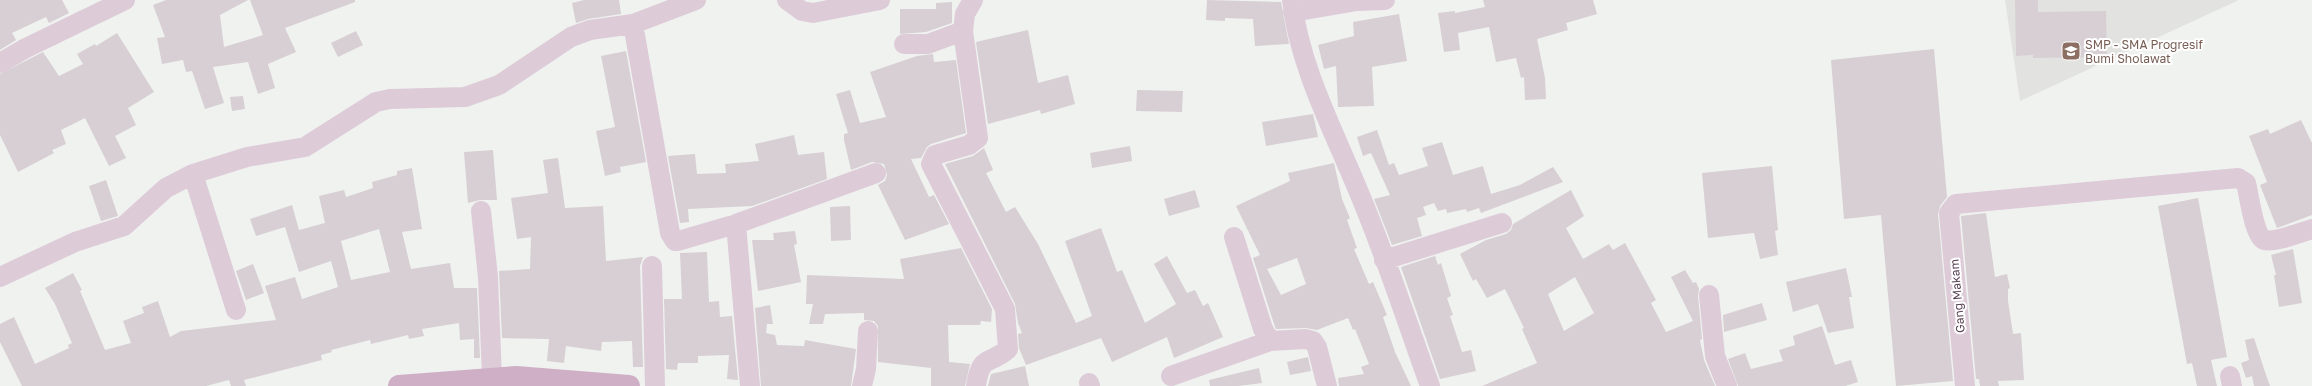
<svg xmlns="http://www.w3.org/2000/svg" width="2312" height="386" font-family="'Golos Text',sans-serif">
  <style>
    .education { fill: #e2e3e1 }
    .building { fill: #d7cfd3; fill-rule: evenodd }
    .lines { fill: none; stroke-linecap: round; stroke-linejoin: round }
    .minor { stroke: #ddccd8; stroke-width: 20 }
    .major { stroke: #cfafc5; stroke-width: 22 }
    .labels { text-anchor: middle; dominant-baseline: central; stroke-width: 4; stroke-linejoin: round; paint-order: stroke }
    .education-label { font-size: 12px; fill: #785e54; stroke: #fff; text-anchor: start }
    .street-label { font-size: 12px; fill: #5d4757; stroke: #fff }
  </style>
  <rect width="100%" height="100%" fill="#f0f2f0"/>
  <!-- education -->
  <path class="education" d="M2005,0H2239L2020,101Z"/>
  <!-- building -->
  <path class="building" d="M0,0H62L69,13L49,23L46,17L12,33L16,40L0,50Z
    M166,0H248L220,15L224,47L263,35L250,0H355V2L285,28L296,52L268,64L275,88L258,94L248,62L213,67L224,103L205,109L192,71L186,72L183,60L162,64L157,38L165,37L153,5Z
    M584,0H619L621,14L588,19L576,23L572,3Z
    M1207,0L1281,2L1289,44L1255,46L1253,19L1225,18V21L1206,20Z
    M1483,0H1593L1597,14L1566,23L1568,30L1537,39L1545,78L1546,99L1525,100L1524,77L1521,78L1516,58L1496,62L1489,27L1458,33L1460,50L1444,52L1438,13L1455,11V13L1485,7Z
    M2015,0H2038V12L2106,11L2107,57L2033,58V55L2016,56Z
    M952,2V23L926,32L900,34V9H936V3Z
    M1399,14L1407,61L1372,67L1374,106L1338,107L1336,66L1324,69L1318,45L1354,36L1353,22Z
    M1028,30L1038,83L1068,75L1075,104L1041,114L1040,110L988,124L976,42Z
    M356,31L363,45L338,57L331,43Z
    M117,33L154,92L128,108L136,125L115,136L126,158L109,166L85,118L61,130L66,144L52,150L54,153L18,172L0,135V74L43,52L59,76L83,64L77,54L95,44L96,46Z
    M1934,49L1947,197L1940,206L1938,214L1953,381L1896,386L1881,215L1844,219L1831,60Z
    M626,51L646,162L620,167L621,172L605,176L596,131L615,127L601,56Z
    M933,54L934,62L956,60L966,133L931,144L927,147L921,158L911,159L929,197L934,195L949,224L905,240L878,185L885,181L887,175L884,164L872,162L851,170L844,140V134L848,133L836,94L850,90L860,123L886,117L870,72L917,56Z
    M1137,90L1183,91L1182,112L1136,111Z
    M243,96L245,109L232,111L230,97Z
    M1313,114L1318,137L1266,146L1262,122Z
    M2301,120L2312,143V215L2277,228L2260,185L2267,182L2249,136L2268,129L2270,134Z
    M1377,130L1389,165L1394,163L1399,175L1428,166L1422,148L1442,142L1453,175L1483,166L1491,194L1520,185L1553,167L1563,182L1481,213L1479,208L1467,212L1466,209L1447,213L1446,209L1438,211L1434,203L1423,207L1426,215L1417,218L1422,236L1392,245L1374,199L1390,195L1371,153L1363,156L1357,137Z
    M794,135L798,155L824,152L827,179L752,206L688,209L689,222L680,223L668,156L695,154L697,174L726,173L725,164L759,161L755,144Z
    M1130,146L1132,161L1092,168L1090,153Z
    M984,148L993,170L986,173L1006,212L1015,207L1038,244L1076,323L1092,316L1065,241L1101,228L1117,272L1122,270L1145,323L1176,304L1154,264L1167,256L1187,293L1195,290L1203,306L1208,303L1223,337L1174,358L1167,337L1112,362L1101,338L1026,365L1019,348L1018,334L1022,333L1018,323L1015,304L945,164L973,156Z
    M493,150L497,200H480L468,203L464,152Z
    M558,158L565,208L603,206L606,261L643,257L640,266L643,367H633L632,341L602,342L601,351L566,346L564,363L547,361L549,339L502,338L499,271L530,269L531,237L517,239L511,198L548,193L543,160Z
    M1334,163L1342,199L1350,218L1347,220L1357,248L1354,249L1369,284L1373,282L1387,315L1383,317L1395,352L1411,386H1339L1338,378L1364,374L1361,367L1369,364L1355,329L1353,330L1348,318L1317,330L1306,328L1276,329L1274,324L1253,258L1260,255L1236,206L1290,181L1288,173ZM1297,258L1306,284L1281,295L1267,269Z
    M1772,166L1778,230L1775,231L1778,255L1760,259L1754,233L1708,238L1702,173Z
    M412,168L422,229L402,232L411,269L450,263L454,288H477L480,358H474V339L460,340L459,323L422,329L424,336L409,339L408,335L371,344L370,340L331,350L332,352L321,355L322,360L244,380L246,386H231L229,380L206,386H22L0,342V324L14,317L35,364L69,348L68,345L72,343L55,304L45,288L73,273L82,290L80,291L105,350L131,343L123,321L144,313L142,307L158,301L170,337L181,331L276,320L265,286L295,277L302,299L338,287L331,261L299,272L285,227L256,236L250,219L292,205L299,230L325,223L319,196L344,190L346,197L373,188L372,182L397,175V171ZM379,229L390,272L351,280L341,241Z
    M106,180L118,216L101,221L89,186Z
    M1195,190L1200,207L1169,216L1164,199Z
    M1571,190L1584,216L1566,228L1583,259L1609,244L1613,250L1625,243L1656,300L1651,303L1666,332L1693,321L1671,277L1685,270L1693,283L1696,282L1699,289L1698,296L1702,339L1700,340L1704,360L1715,386H1482L1537,363L1522,329L1524,328L1505,289L1487,298L1476,279L1473,281L1460,254L1486,240L1506,234L1511,230L1513,224ZM1575,277L1594,313L1564,331L1548,294Z
    M2198,198L2227,357L2211,360L2217,386H2197L2192,363L2187,364L2158,206Z
    M850,206L851,240L831,241L830,207Z
    M1986,213L1995,277L2007,274L2010,288L2008,289V301L2013,334L2021,333L2024,380L1998,381L1999,386H1980L1979,379H1976L1961,216Z
    M795,231L797,244L794,245L801,282L758,291L752,240H774L773,233Z
    M961,248L992,309L991,322L981,321L980,325H948L949,362L970,364L965,386H931V368L878,362V326L874,321L864,320V313L825,314L823,324H809L813,304H806L807,275L904,279L900,259Z
    M2293,249L2302,303L2279,307L2274,275H2276L2271,255Z
    M707,252L709,302L719,301L720,317L732,316L738,380L727,379L729,355L698,356V363H678L677,370L666,369L664,299H682L680,253Z
    M1435,256L1438,265L1441,263L1451,296L1447,298L1453,315L1450,316L1462,352L1471,350L1476,371L1440,379L1401,267Z
    M253,264L264,293L246,300L236,271Z
    M1846,268L1852,297H1849L1854,328L1828,333L1818,304L1793,312L1786,282Z
    M1762,303L1767,320L1724,332L1723,315Z
    M770,305L773,324H767L766,333L775,335L777,345L804,346L805,340L856,349L851,386H761L755,308Z
    M1822,326L1835,365L1851,360L1858,382L1845,386H1738L1728,359L1745,353L1751,369L1783,361L1779,350L1795,345L1793,336Z
    M2254,338L2265,372L2270,386H2254L2252,376L2246,378L2241,363L2249,360L2245,340Z
    M1308,357L1311,371L1290,375L1287,362Z
    M1025,366L1029,386H988L991,374Z
    M1259,368L1262,383L1239,386H1210L1209,380Z"/>
  <g class="lines">
    <!-- minor -->
    <path class="minor" d="M787,0L802,11L813,13L880,0
      M1292,0C1299,67 1335,133 1360,195C1386,257 1407,322 1430,386
      M1293,12L1357,1L1385,0
      M633,24L670,233L675,241H678L736,224L876,173
      M963,31L978,138L969,145L935,155L931,164L1005,309L1008,349C989,366 981,353 976,386
      M904,44H928L963,31L965,14L973,0
      M0,63L26,48L125,0
      M193,174L236,310
      M481,211L488,277L492,378
      M736,224L750,386
      M1234,237L1263,329L1270,341L1306,339L1313,341L1317,347L1327,386
      M1384,260L1502,223
      M652,266L655,386
      M0,277L75,242L124,226L166,188L193,174L247,157L305,147L376,102L390,99L465,97L499,85L571,37L590,30L633,24L696,0
      M1709,295L1715,356L1727,386
      M1171,376L1270,341
      M2230,376L2232,386
      M1089,383L1090,386
      M862,386L866,369L868,331
      M1965,386L1949,213L1956,204L2238,178L2246,183C2249,194 2254,236 2264,240C2274,243 2302,232 2312,229"/>
    <!-- major -->
    <path class="major" d="M399,386L516,377L629,386"/>
  </g>
  <!-- icons -->
  <defs>
    <g id="school-square" transform="scale(1)"><rect x="-9" y="-9" width="18" height="18" rx="4" fill="#8d6e63" stroke="#fff"/><path d="M0-5L7-2L0 1L-7-2ZM-4 1L0 2.5L4 1V4Q0 6-4 4Z" fill="#fff"/></g>
  </defs>
  <g fill-rule="evenodd">
    <use href="#school-square" x="2071" y="51"/>
  </g>
  <g class="labels">
    <!-- education labels -->
    <g class="education-label">
      <text x="2085" y="44">SMP - SMA Progresif<tspan x="2085" dy="14">Bumi Sholawat</tspan></text>
    </g>
    <!-- street labels -->
    <g class="street-label">
      <text transform="translate(1957 296) rotate(-95)">Gang Makam</text>
    </g>
  </g>
</svg>
